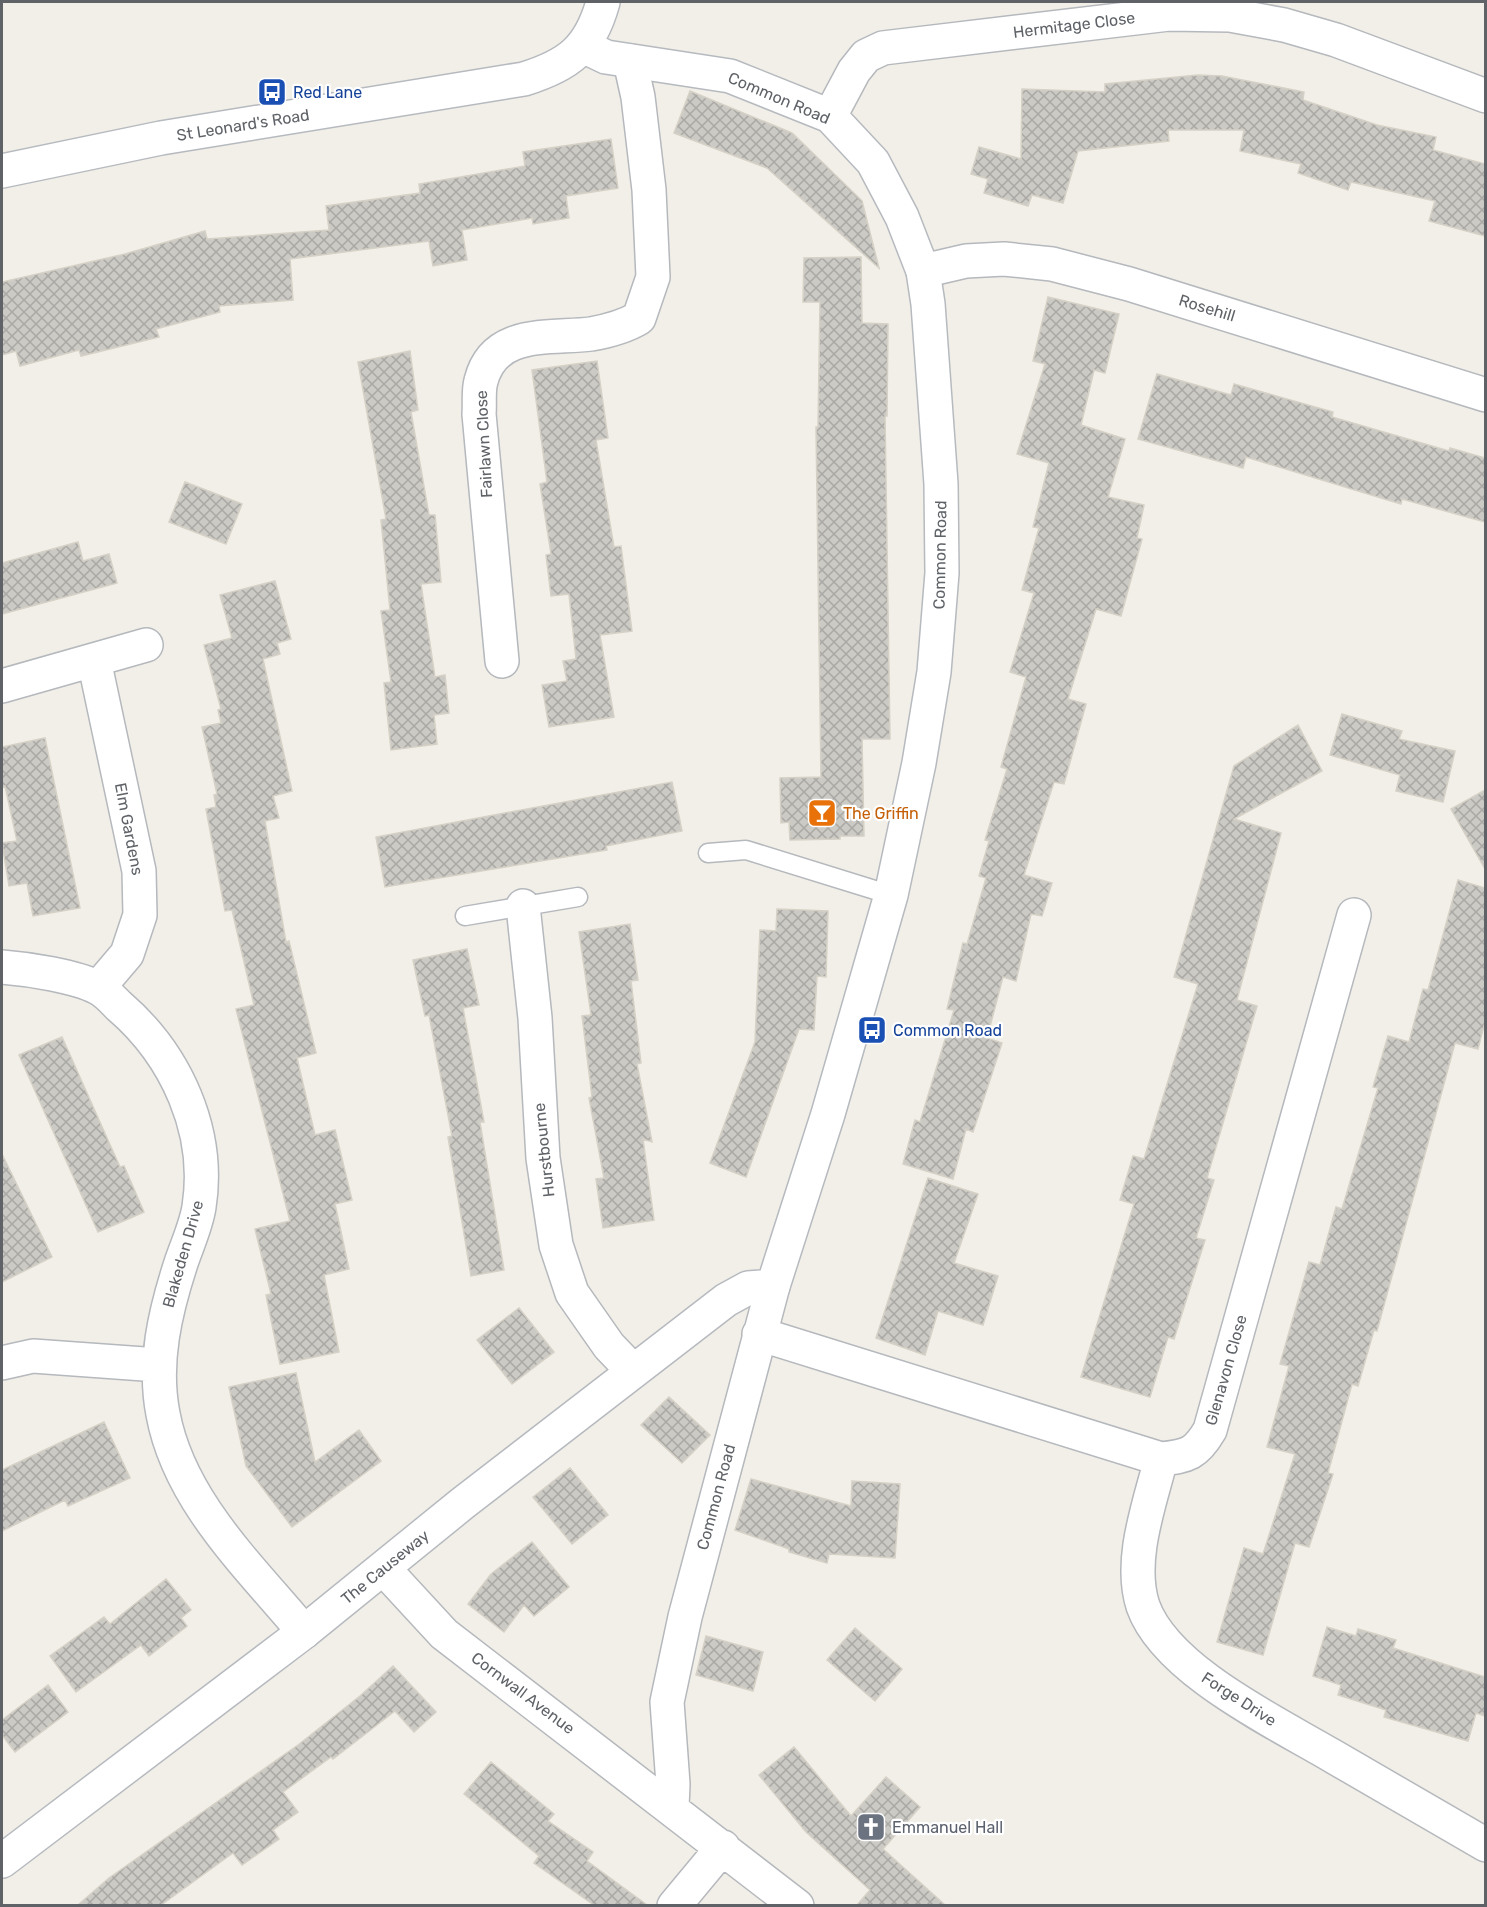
<svg xmlns="http://www.w3.org/2000/svg" width="1487" height="1907" font-family="Rubik,sans-serif">
  <style>
    .building { fill: url(#building-cross-hatch); stroke: #d6d1c6; stroke-width: 1.5 }
    .lines { fill: none; stroke-linecap: round; stroke-linejoin: round }
    .lane-casing { stroke: #b5b8bc; stroke-width: 21 }
    .street-casing { stroke: #b5b8bc; stroke-width: 36 }
    .secondary-casing { stroke: #b6babf; stroke-width: 36 }
    .lane { stroke: #fff; stroke-width: 18 }
    .street { stroke: #fff; stroke-width: 33 }
    .secondary { stroke: #fff; stroke-width: 33 }
    .labels { text-anchor: middle; dominant-baseline: central; stroke-width: 4.5; stroke-linejoin: round; paint-order: stroke }
    .street-label { font-size: 16px; fill: #5f6368; stroke: #fff }
    .transit-label { font-size: 16px; fill: #164399; stroke: #fff; text-anchor: start }
    .food-label { font-size: 16px; fill: #c56008; stroke: #fff; text-anchor: start }
    .worship-label { font-size: 16px; fill: #5b616d; stroke: #fff; text-anchor: start }
  </style>
  <defs>
    <pattern id="building-cross-hatch" width="8" height="8" patternUnits="userSpaceOnUse" patternTransform="scale(1.5)"><rect width="8" height="8" fill="#cccac5"/><path d="M0 0l8 8M0 8l8-8" fill="none" stroke="#a9a8a4"/></pattern>
  </defs>
  <rect width="100%" height="100%" fill="#f1efe8"/>
  <!-- building -->
  <path class="building" d="M1198,75L1222,76L1304,92L1303,100L1377,125L1436,137L1433,150L1485,164V236L1429,221L1435,201L1351,182L1348,190L1298,173L1301,164L1240,151L1244,130H1168L1169,141L1078,151L1063,203L1032,195L1028,206L984,193L988,179L971,174L979,147L1021,159L1022,89L1105,92V84Z
    M690,91L792,133L862,201L879,268L767,168L674,133Z
    M611,139L618,188L566,196L569,218L533,224L532,218L462,230L467,260L433,266L429,241L290,259L293,300L219,306L220,312L156,329L159,337L81,356L79,350L20,366L16,351L2,355V282L125,254L205,231L207,239L329,230L326,206L420,193L419,184L525,166L523,152Z
    M861,257L862,323L888,324L887,416H885L890,739H862L864,836H840V839L790,840L789,822L781,823L780,778L821,777L816,427H818L820,302H803L804,258Z
    M1048,297L1119,314L1105,373L1094,370L1081,425L1125,439L1108,497L1144,505L1137,538L1142,539L1121,616L1096,609L1068,699L1086,704L1064,784L1054,782L1024,875L1052,883L1042,916L1031,914L1016,981L1003,977L987,1038L1002,1043L973,1132L966,1129L953,1179L903,1164L915,1120L920,1122L954,1010L947,1009L963,943L967,944L986,878L979,876L989,841L985,840L1007,769L1001,767L1026,677L1010,672L1034,593L1022,590L1039,528L1033,527L1049,463L1017,454L1045,364L1033,361Z
    M410,351L418,410L411,412L429,515H435L441,582L421,584L435,677L445,675L449,713L434,715L437,744L391,750L384,683L391,682L381,611L390,610L381,520L386,519L358,362Z
    M597,361L608,438L596,440L614,547L621,546L632,631L600,635L614,717L549,727L542,685L567,681L563,661L576,659L569,594L551,596L546,555L551,554L540,484L547,482L532,370Z
    M1157,374L1231,395L1234,384L1333,412L1332,417L1449,451L1450,448L1485,458V522L1402,499L1401,504L1246,457L1243,468L1138,439Z
    M185,482L242,504L226,544L169,522Z
    M78,542L83,561L109,554L117,583L2,614V563Z
    M275,581L291,639L277,643L280,654L263,659L292,791L273,796L279,818L265,821L286,942L289,941L316,1053L297,1058L315,1135L335,1130L352,1200L335,1204L349,1269L324,1275L339,1352L280,1364L266,1295L271,1294L255,1229L290,1221L236,1009L254,1005L232,910L225,911L206,809L216,807L214,795L217,794L202,727L221,723L218,710L221,709L204,645L232,638L220,595Z
    M1342,714L1402,731L1399,739L1455,751L1443,802L1396,791L1400,775L1330,755Z
    M1298,725L1322,771L1234,819L1281,833L1237,1000L1257,1006L1207,1178L1214,1180L1196,1238L1205,1240L1174,1339L1168,1337L1150,1397L1081,1377L1134,1204L1120,1200L1133,1156L1144,1159L1198,984L1174,977L1234,766Z
    M45,738L80,908L33,916L27,883L9,886L2,843L17,841L5,786L2,787V747Z
    M672,782L682,831L606,846L607,850L385,887L376,837Z
    M1485,790V869L1451,809Z
    M1458,880L1485,888V1022L1478,1049L1455,1043L1377,1331L1374,1330L1358,1386L1352,1384L1328,1473L1333,1474L1309,1547L1295,1543L1263,1655L1217,1642L1244,1548L1263,1554L1295,1454L1267,1447L1289,1366L1280,1364L1309,1262L1320,1265L1336,1207L1342,1209L1378,1088L1373,1087L1388,1036L1409,1042L1423,989L1428,990Z
    M777,909L828,911L826,977L817,976L814,1030L799,1029L746,1177L710,1163L755,1042L760,930L776,931Z
    M630,924L638,980L631,981L641,1063L637,1064L652,1142L643,1139L654,1220L603,1228L596,1179L604,1178L589,1098L592,1097L582,1016L591,1015L579,932Z
    M467,949L479,1005L463,1008L484,1122H480L504,1270L471,1276L448,1137L452,1136L429,1015L425,1016L413,960Z
    M62,1037L120,1167L124,1166L144,1212L98,1232L19,1055Z
    M2,1154L52,1257L2,1282Z
    M928,1178L978,1194L954,1263L998,1276L983,1325L938,1311L925,1355L876,1338Z
    M519,1308L554,1352L512,1384L477,1340Z
    M296,1373L315,1462L359,1430L381,1461L292,1527L246,1466L229,1387Z
    M669,1397L710,1435L682,1463L641,1425Z
    M104,1422L130,1478L68,1506L65,1500L2,1531V1470Z
    M570,1468L608,1515L572,1544L533,1497Z
    M751,1479L851,1506L852,1481L900,1484L895,1558L829,1554L827,1563L789,1552V1549L735,1530Z
    M532,1542L569,1587L534,1616L524,1605L504,1632L468,1604L491,1574Z
    M166,1579L191,1610L181,1618L187,1626L149,1656L141,1645L76,1692L50,1656L104,1617L110,1624Z
    M1327,1627L1356,1636L1358,1629L1396,1640L1393,1648L1485,1677V1716L1476,1713L1468,1741L1384,1717L1386,1710L1338,1695L1341,1685L1313,1676Z
    M855,1628L902,1669L875,1701L827,1660Z
    M706,1636L763,1652L753,1691L696,1675Z
    M393,1666L436,1712L414,1732L395,1711L333,1759L331,1757L283,1792L298,1812L273,1830L279,1839L242,1865L233,1853L161,1905H78L109,1878L298,1745L360,1696Z
    M48,1685L68,1712L15,1752L2,1735V1720Z
    M794,1747L851,1816L886,1777L920,1807L883,1849L945,1905H857L870,1890L806,1832L759,1775Z
    M491,1762L554,1814L548,1821L593,1852L587,1861L647,1905H594L534,1863L539,1856L464,1794Z"/>
  <g class="lines">
    <!-- lane casing -->
    <g class="lane-casing">
      <path id="lane" d="M708,853L746,850L891,895
        M465,916L578,897"/>
    </g>
    <!-- street casing -->
    <g class="street-casing">
      <path id="street" d="M830,116L854,71L866,56L883,48L1169,14L1230,15L1284,25L1336,40L1486,96
        M923,271L966,261L1004,259L1052,264L1129,284L1486,395
        M94,660L139,871L140,915L127,954L98,988
        M502,661L479,414C480,403 478,391 481,381C494,329 549,339 591,334C608,331 624,327 639,318L653,277L649,190L638,97L630,61
        M2,686L146,645
        M523,906L535,1018L543,1158L556,1245L572,1293L609,1346L633,1371
        M2,967C27,969 76,976 98,988C106,992 113,1000 119,1006C176,1055 211,1131 199,1207C196,1226 187,1245 181,1263C165,1312 153,1363 163,1414C179,1501 250,1567 304,1632
        M759,1334L1161,1459C1188,1456 1196,1454 1210,1430L1354,915
        M2,1363L33,1356L158,1365
        M1161,1459C1150,1503 1128,1560 1143,1606C1166,1671 1279,1724 1336,1758C1386,1787 1436,1816 1486,1845
        M384,1569L444,1634L797,1906
        M672,1807L673,1784L667,1702L685,1617L773,1286
        M674,1906L723,1847"/>
    </g>
    <!-- secondary casing -->
    <g class="secondary-casing">
      <path id="secondary" d="M2,171L161,138L524,79C569,65 590,49 603,2
        M2,1861L304,1632L463,1503L726,1300L748,1288L773,1286L828,1114L891,895L919,763L934,672L942,573L941,484L928,304L923,271L902,217L873,162L830,116L730,76L606,57L583,46"/>
    </g>
    <!-- lane -->
    <use href="#lane" class="lane"/>
    <!-- street -->
    <use href="#street" class="street"/>
    <!-- secondary -->
    <use href="#secondary" class="secondary"/>
  </g>
  <!-- icons -->
  <defs>
    <g id="bus-square" transform="scale(1.5)"><rect x="-9" y="-9" width="18" height="18" rx="4" fill="#1a4fb4" stroke="#fff"/><path d="M-5-6H5V4H4V6H2V4H-2V6H-4V4H-5ZM-3.5-4V0h7V-4ZM-3.5 1.2v1.5H-2V1.2ZM2 1.2v1.5H3.5V1.2Z" fill="#fff"/></g>
    <g id="bar-square" transform="scale(1.5)"><rect x="-9" y="-9" width="18" height="18" rx="4" fill="#e8710a" stroke="#fff"/><path d="M-6-5H6L.8 .8V4.5H3.5V6h-7V4.5H-.8V.8Z" fill="#fff"/></g>
    <g id="church-square" transform="scale(1.5)"><rect x="-9" y="-9" width="18" height="18" rx="4" fill="#6b7280" stroke="#fff"/><path d="M-1.2-6h2.4v3.5h3.3v2.4h-3.3V6h-2.4V-.1h-3.3v-2.4h3.3Z" fill="#fff"/></g>
  </defs>
  <g fill-rule="evenodd">
    <use href="#bus-square" x="272" y="92"/>
    <use href="#bar-square" x="822" y="813"/>
    <use href="#bus-square" x="872" y="1030"/>
    <use href="#church-square" x="871" y="1827"/>
  </g>
  <g class="labels">
    <!-- street labels -->
    <g class="street-label">
      <text transform="translate(1074 25) rotate(-7)">Hermitage Close</text>
      <text transform="translate(779 98) rotate(23)">Common Road</text>
      <text transform="translate(243 125) rotate(-9)">St Leonard's Road</text>
      <text transform="translate(1207 308) rotate(17)">Rosehill</text>
      <text transform="translate(484 444) rotate(-93)">Fairlawn Close</text>
      <text transform="translate(940 555) rotate(-89)">Common Road</text>
      <text transform="translate(129 829) rotate(79)">Elm Gardens</text>
      <text transform="translate(544 1150) rotate(-96)">Hurstbourne</text>
      <text transform="translate(183 1254) rotate(-74)">Blakeden Drive</text>
      <text transform="translate(1226 1370) rotate(-74)">Glenavon Close</text>
      <text transform="translate(716 1497) rotate(-75)">Common Road</text>
      <text transform="translate(385 1567) rotate(-39)">The Causeway</text>
      <text transform="translate(523 1693) rotate(37)">Cornwall Avenue</text>
      <text transform="translate(1239 1699) rotate(33)">Forge Drive</text>
    </g>
    <!-- transit labels -->
    <g class="transit-label">
      <text x="293" y="92">Red Lane</text>
      <text x="893" y="1030">Common Road</text>
    </g>
    <!-- food labels -->
    <g class="food-label">
      <text x="843" y="813">The Griffin</text>
    </g>
    <!-- worship labels -->
    <g class="worship-label">
      <text x="892" y="1827">Emmanuel Hall</text>
    </g>
  </g>
  <!-- border -->
  <rect width="1487" height="1907" fill="none" stroke="#5f6368" stroke-width="6"/>
</svg>
